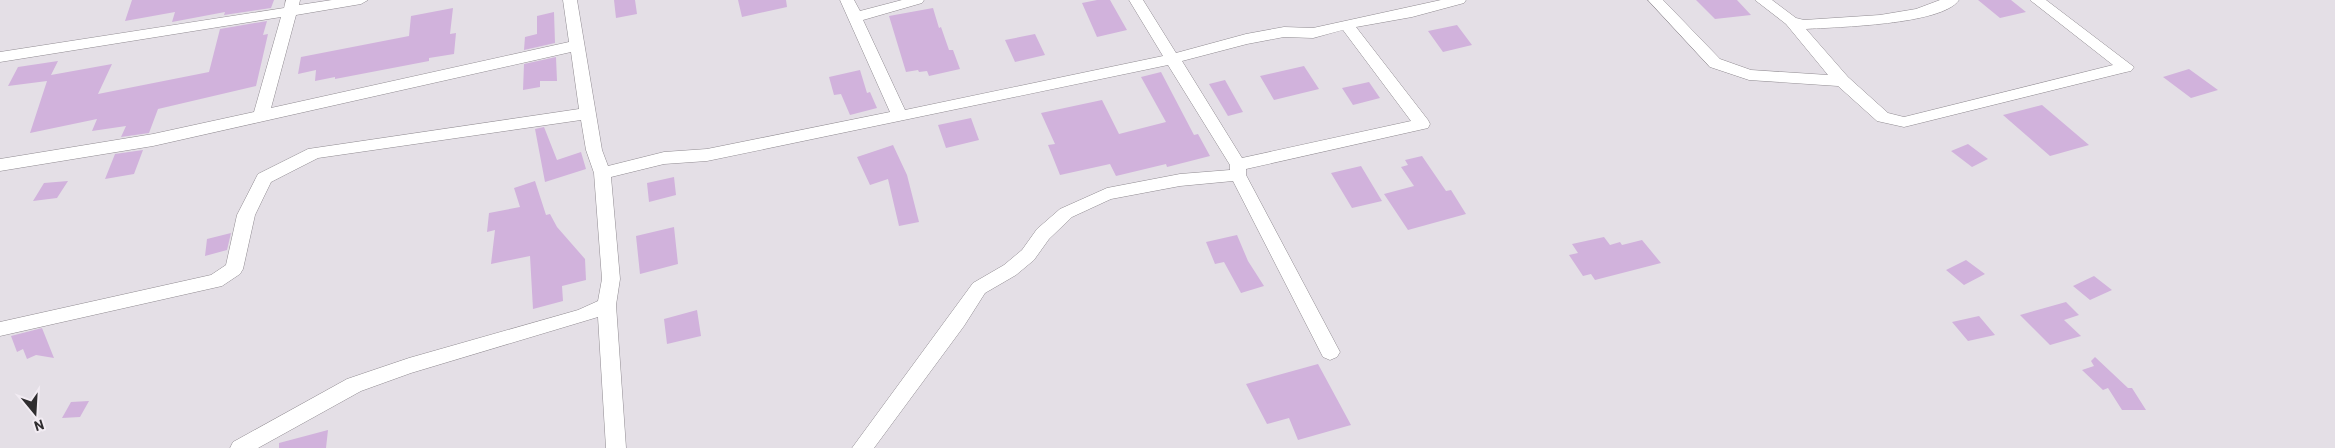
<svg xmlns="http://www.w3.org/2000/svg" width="2335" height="448" font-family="Barlow,sans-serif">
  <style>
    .building { fill: #d1b2dc }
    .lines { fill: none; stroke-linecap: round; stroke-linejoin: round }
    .street-casing { stroke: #908b91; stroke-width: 1 }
    .street { fill: #fff; fill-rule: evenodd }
  </style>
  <rect width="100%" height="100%" fill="#e4dfe6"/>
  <!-- building -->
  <path class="building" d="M132,0H274L271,8L224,15L225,12L172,22L175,12L125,21Z
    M614,0H635L637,14L616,18Z
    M738,0H786L787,7L742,17Z
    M1097,0H1110L1127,30L1097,37L1082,3Z
    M1696,0H1737L1751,15L1715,19Z
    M1978,0H2011L2026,12L2000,18Z
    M453,8L450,34L456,33L454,54L429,58V61L335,79V77L315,81L316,70L298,74L301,57L409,36L411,16Z
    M933,8L939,28L941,27L949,50H953L960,69L929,76L927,71L919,72L918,70L906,72L889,16Z
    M554,12L555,43L524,50L525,37L537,34V16Z
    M267,21L263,35L268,34L256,86L158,109L149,133L121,137L126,126L92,131L97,119L30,133L47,81L8,86L18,67L58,61L51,75L112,64L98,94L209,72L220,29Z
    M1457,25L1472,45L1443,52L1428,31Z
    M1035,34L1045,55L1015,62L1005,40Z
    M556,57L557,81H540V87L523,90L524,64Z
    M1304,66L1319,89L1274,100L1260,76Z
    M2189,69L2218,90L2191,98L2163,77Z
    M860,70L867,93L870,92L877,108L850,115L841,94L834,95L829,77Z
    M1161,72L1194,135L1198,134L1210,156L1167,167L1166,164L1116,176L1110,164L1060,175L1048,145L1055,144L1041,113L1102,100L1119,134L1166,122L1141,77Z
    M1225,80L1243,112L1228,116L1209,84Z
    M1369,82L1380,98L1353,105L1342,88Z
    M2042,105L2089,145L2050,156L2003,115Z
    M971,118L979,140L946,148L938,125Z
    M544,127L557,160L581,152L586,169L545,182L535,129Z
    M1968,144L1988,159L1972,167L1951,151Z
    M893,145L907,175L919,222L899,226L888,179L870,185L857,157Z
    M143,150L134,174L105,179L115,154Z
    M1422,156L1446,191L1451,190L1466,214L1408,230L1384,194L1414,186L1401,167L1408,165L1405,160Z
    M1361,166L1382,201L1352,208L1331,173Z
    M674,177L676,195L649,202L647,183Z
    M68,181L57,198L33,201L44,183Z
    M535,181L546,215L550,214L557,227L585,259L586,280L562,286L563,301L533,309L530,256L491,264L495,230L487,232L489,213L520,207L514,188Z
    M674,227L678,264L640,274L636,236Z
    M231,233L227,250L205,256L207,239Z
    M1237,235L1248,261L1264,286L1241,293L1224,262L1215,264L1206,242Z
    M1604,237L1610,245L1620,242L1622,245L1642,240L1661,263L1595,280L1591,274L1583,276L1569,255L1578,253L1572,244Z
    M1966,260L1985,274L1964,285L1946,270Z
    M2094,276L2112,290L2090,300L2073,286Z
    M2066,302L2079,315L2064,320L2081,336L2050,345L2020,315Z
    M697,310L701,336L667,344L664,319Z
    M1979,316L1995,335L1968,341L1952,322Z
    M42,328L54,358L36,355L27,359L23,349L17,352L11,336Z
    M2095,357L2128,388H2132L2146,410H2122L2108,388L2103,390L2082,370L2094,366L2091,361Z
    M1318,364L1351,425L1298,440L1289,418L1267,424L1246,384Z
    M89,401L80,417L62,418L71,402Z
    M328,430L326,448H279V443Z"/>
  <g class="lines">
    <!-- street casing -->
    <g class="street-casing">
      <path id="street" d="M286,0H300L299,5L332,0H368L361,4L296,15L271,108L569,42L563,0H577L602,150L608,166L664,152L707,149L890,112L840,0H854L860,11L902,0H924L922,3L863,20L905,110L1163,56L1129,0H1143L1176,53L1246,34L1284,27L1313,28L1441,0H1466L1464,3L1412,17L1356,27L1428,120L1430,124L1428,128L1246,169V175L1340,352L1337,357L1330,360L1323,357L1233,181L1180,186L1111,199L1072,217L1049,239L1034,260L1016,275L985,293L964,326L874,448H852L973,283L1004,265L1022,250L1037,229L1060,209L1107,188L1180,174L1230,170V165L1168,65L707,161L664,164L611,177L620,279L616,305L626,448H606L598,317L411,373L361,391L258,448H230L233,442L347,379L409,358L578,310L598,301L602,279L594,173L586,150L581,120L318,158L271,182L255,215L243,269L240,274L222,286L0,336V322L211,275L226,265L237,215L258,174L308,149L579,109L571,52L153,146L0,171V159L153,134L254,112L281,17L0,62V52L284,8ZM1343,30L1411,121L1242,158L1182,61L1247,44L1284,37L1313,38Z
        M1648,0H1663L1720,59L1751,70L1828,75L1786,24L1755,0H1772L1796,18L1804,20L1880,15L1916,9L1940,0H1959C1942,25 1836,27 1806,29L1848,77L1888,113L1904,117L2113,65L2030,0H2046L2134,67L2131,71L2126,72L1904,127L1877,121L1838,86L1749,80L1710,67Z"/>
    </g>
    <!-- street -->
    <use href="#street" class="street"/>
  </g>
  <!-- north arrow -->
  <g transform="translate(35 413) rotate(162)" stroke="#f2ecf3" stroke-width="4" paint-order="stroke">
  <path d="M0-4L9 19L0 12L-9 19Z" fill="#2f2d2f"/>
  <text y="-8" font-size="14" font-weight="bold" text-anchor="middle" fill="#2f2d2f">N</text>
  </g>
</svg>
